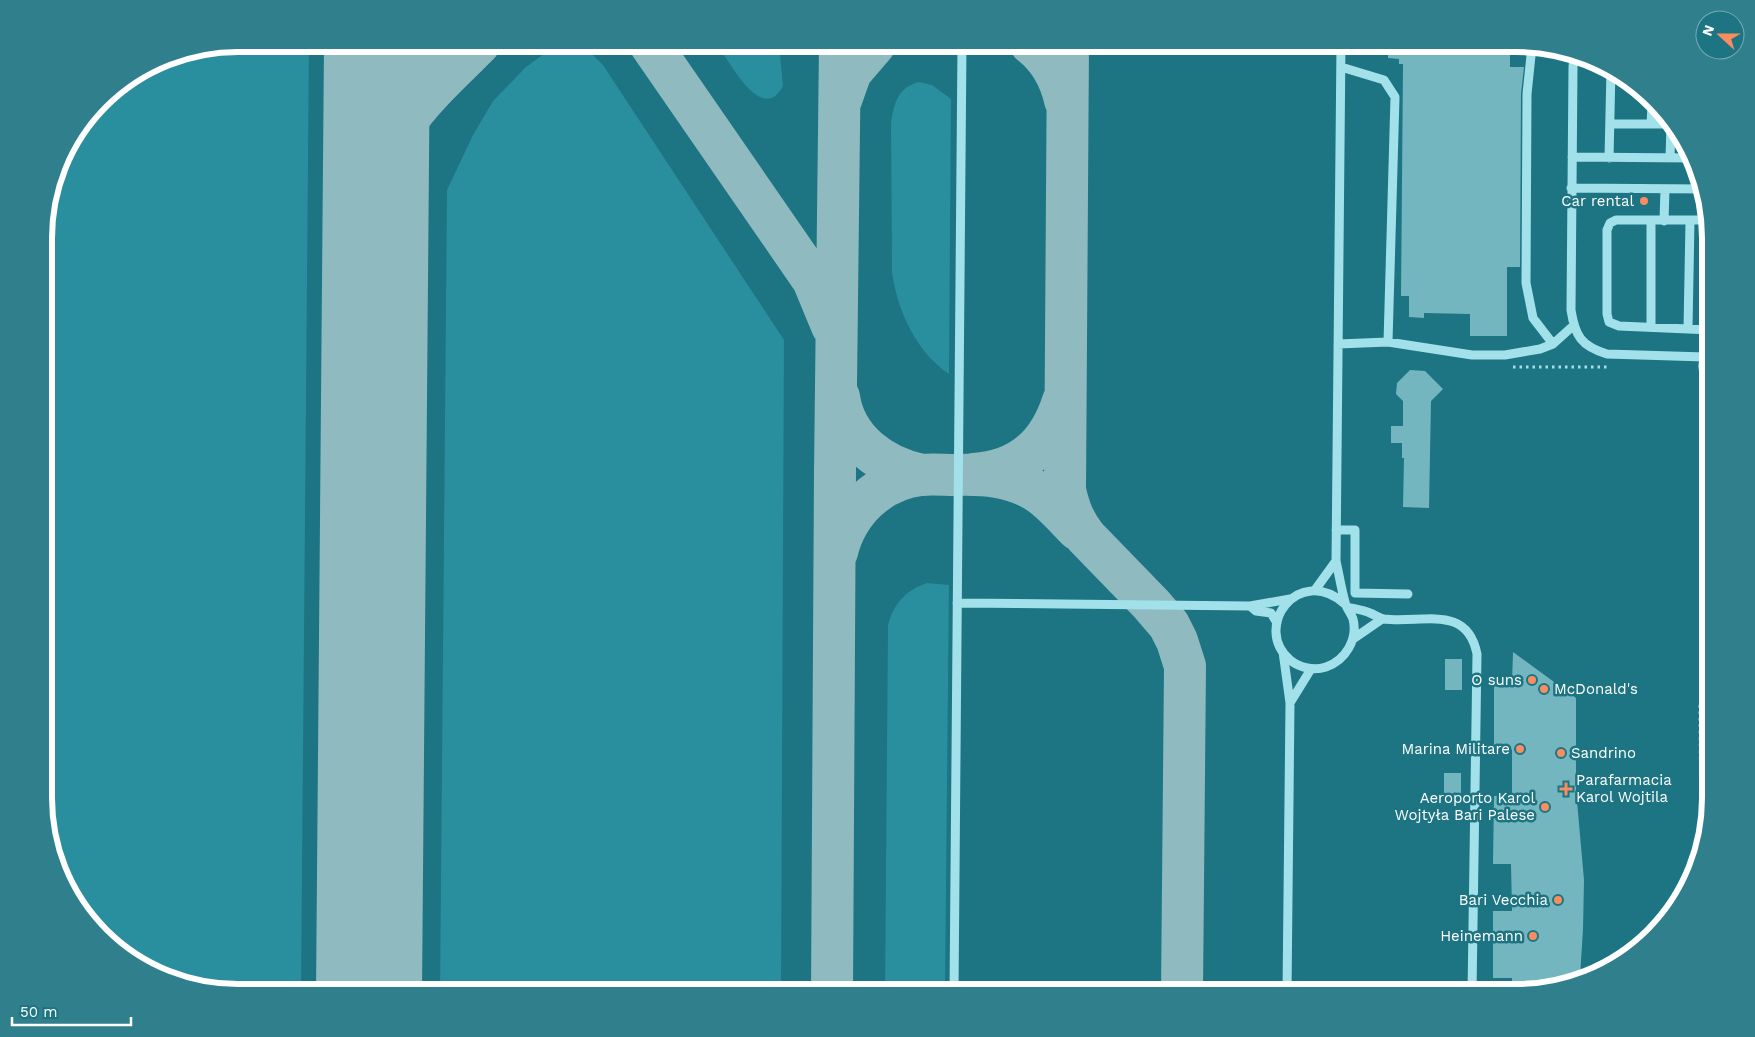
<svg xmlns="http://www.w3.org/2000/svg" width="1755" height="1037" font-family="'Work Sans',sans-serif">
  <style>
    .green { fill: #298e9d }
    .lines { fill: none; stroke-linecap: round; stroke-linejoin: round }
    .taxiway { stroke: #8ebac0; stroke-width: 42 }
    .runway { stroke: #8ebac0; stroke-width: 106 }
    .building { fill: #74b6c0 }
    .path { stroke: #a2e0ea; stroke-width: 3; stroke-dasharray: 2.5 4; stroke-linecap: butt }
    .minor { stroke: #a2e0ea; stroke-width: 9 }
    .poi-dot { fill: #fa8d60; stroke: #1d7482; stroke-width: 2 }
    .labels { text-anchor: middle; dominant-baseline: central; stroke-width: 5; stroke-linejoin: round; paint-order: stroke }
    .poi-label { font-size: 15px; fill: #fff; stroke: #1d7482; text-anchor: end }
    .rim { fill: none; stroke: #fff; stroke-width: 6 }
  </style>
  <rect width="100%" height="100%" fill="#1d7482"/>
  <!-- green -->
  <path class="green" d="M239,44H309L301,993H239L188,987L141,967L76,906L45,823V214L64,152L110,92L164,59Z
    M717,44H779L783,86C762,126 729,61 717,44Z
    M568,46L589,51L603,65L784,340L781,993H440L447,190L473,135L493,101L526,67L552,48Z
    M919,82L932,85L951,99L949,374C916,352 897,310 892,272L891,123C894,103 898,87 919,82Z
    M927,583L949,585L945,993H885L888,625C894,603 906,590 927,583Z"/>
  <g class="lines">
    <!-- taxiway -->
    <path class="taxiway" d="M391,44L398,54L418,66L441,68L467,56
      M650,44L813,280L832,326
      M1031,44C1049,58 1060,78 1065,100
      M1068,44L1065,490C1069,508 1074,522 1086,537L1151,604L1169,625L1177,641L1185,666L1182,993
      M841,100L851,72L875,44
      M375,207C381,178 387,146 406,122C426,94 455,68 479,44
      M839,397C845,440 882,467 922,475
      M974,474C1021,471 1049,445 1063,401
      M837,552C847,511 879,480 921,475C932,474 944,475 955,475C984,474 1011,476 1036,491C1052,501 1065,517 1078,530
      M832,993L835,471L840,44"/>
    <!-- runway -->
    <path class="runway" d="M369,993L377,44"/>
  </g>
  <!-- building -->
  <path class="building" d="M1388,44H1510V67H1524L1521,94L1520,267H1507V336H1470V314L1424,313V318L1409,317V296H1401L1403,64H1399V59L1388,58Z
    M1410,370L1425,371L1443,389L1431,401L1429,508L1403,507L1404,458H1402V443H1391V426H1403V401L1396,394L1397,383Z
    M1513,652L1576,698V790L1584,880L1583,929L1580,977L1529,993H1512V978H1493V911H1512L1511,864H1493L1494,796H1512V750H1494V683H1512Z
    M1445,659H1462V690H1445Z
    M1444,773H1461V804H1444Z"/>
  <g class="lines">
    <!-- path -->
    <path class="path" d="M1513,367H1607
      M1700,707L1711,720
      M1701,844L1700,706L1707,672L1708,387
      M1682,900V879H1690"/>
    <!-- minor -->
    <path class="minor" d="M1341,44L1336,561C1339,574 1341,588 1345,602C1346,608 1351,613 1353,619C1358,639 1346,660 1326,667C1314,671 1300,668 1290,660C1252,628 1298,563 1345,604
      M1532,46L1527,94L1526,283L1533,318L1553,344
      M1574,54L1573,67L1571,310C1575,336 1581,346 1607,354L1705,357
      M1341,67L1384,80L1395,97L1388,342
      M1611,124H1672
      M1651,124L1652,106
      M1572,157L1692,158
      M1609,158L1611,69
      M1670,158L1671,124
      M1571,188L1704,189
      M1710,220H1616L1610,223L1607,230V314L1609,322L1619,326L1711,330
      M1664,221L1665,189
      M1651,327V221
      M1688,329L1690,221
      M1338,344L1388,342L1472,355H1505L1540,349L1553,344L1573,326
      M1711,353C1700,360 1700,372 1711,378
      M1336,530H1355V593L1408,594
      M1315,590L1336,561
      M957,603L1250,606L1290,599
      M1250,606L1256,611L1271,613L1277,623
      M1347,607C1355,609 1363,610 1370,613C1375,615 1379,618 1384,619C1421,624 1467,603 1477,654L1472,993
      M1353,639L1382,619
      M1283,652L1290,703L1287,993
      M1290,703L1311,669
      M954,993L962,44"/>
  </g>
  <!-- markers -->
  <g class="poi-dot">
    <circle cx="1644" cy="201" r="5"/>
    <circle cx="1532" cy="680" r="5"/>
    <circle cx="1544" cy="689" r="5"/>
    <circle cx="1520" cy="749" r="5"/>
    <circle cx="1561" cy="753" r="5"/>
    <path d="M1563.5 781.5h5v5h5v5h-5v5h-5v-5h-5v-5h5z"/>
    <circle cx="1545" cy="807" r="5"/>
    <circle cx="1558" cy="900" r="5"/>
    <circle cx="1533" cy="936" r="5"/>
  </g>
  <g class="labels">
    <!-- poi labels -->
    <g class="poi-label">
      <text x="1634" y="201">Car rental</text>
      <text x="1522" y="680">O suns</text>
      <text x="1554" y="689" text-anchor="start">McDonald's</text>
      <text x="1510" y="749">Marina Militare</text>
      <text x="1571" y="753" text-anchor="start">Sandrino</text>
      <text x="1576" y="780" text-anchor="start">Parafarmacia<tspan x="1576" dy="17">Karol Wojtila</tspan></text>
      <text x="1535" y="798">Aeroporto Karol<tspan x="1535" dy="17">Wojtyła Bari Palese</tspan></text>
      <text x="1548" y="900">Bari Vecchia</text>
      <text x="1523" y="936">Heinemann</text>
    </g>
  </g>
  <!-- crop -->
  <path d="M0 0H1755V1037H0ZM238 52H1516A186 186 0 0 1 1702 238V798A186 186 0 0 1 1516 984H238A186 186 0 0 1 52 798V238A186 186 0 0 1 238 52Z" fill="#2f7f8c" fill-rule="evenodd"/>
  <path class="rim" d="M238 52H1516A186 186 0 0 1 1702 238V798A186 186 0 0 1 1516 984H238A186 186 0 0 1 52 798V238A186 186 0 0 1 238 52Z"/>
  <!-- north arrow -->
  <g transform="translate(1720 35) rotate(291)"><circle r="24" fill="#1d7482" stroke="#77acb4"/>
  <path d="M0-4L9 19L0 12L-9 19Z" fill="#fa8d60"/>
  <text y="-8" font-size="14" font-weight="bold" text-anchor="middle" fill="#ffffff">N</text>
  </g>
  <!-- scale -->
  <path d="M12 1017v8h119v-8" fill="none" stroke="#ffffff" stroke-width="2.5"/>
  <text x="20" y="1017" font-size="15" fill="#ffffff" stroke="#1d7482" stroke-width="4" paint-order="stroke">50 m</text>
</svg>
